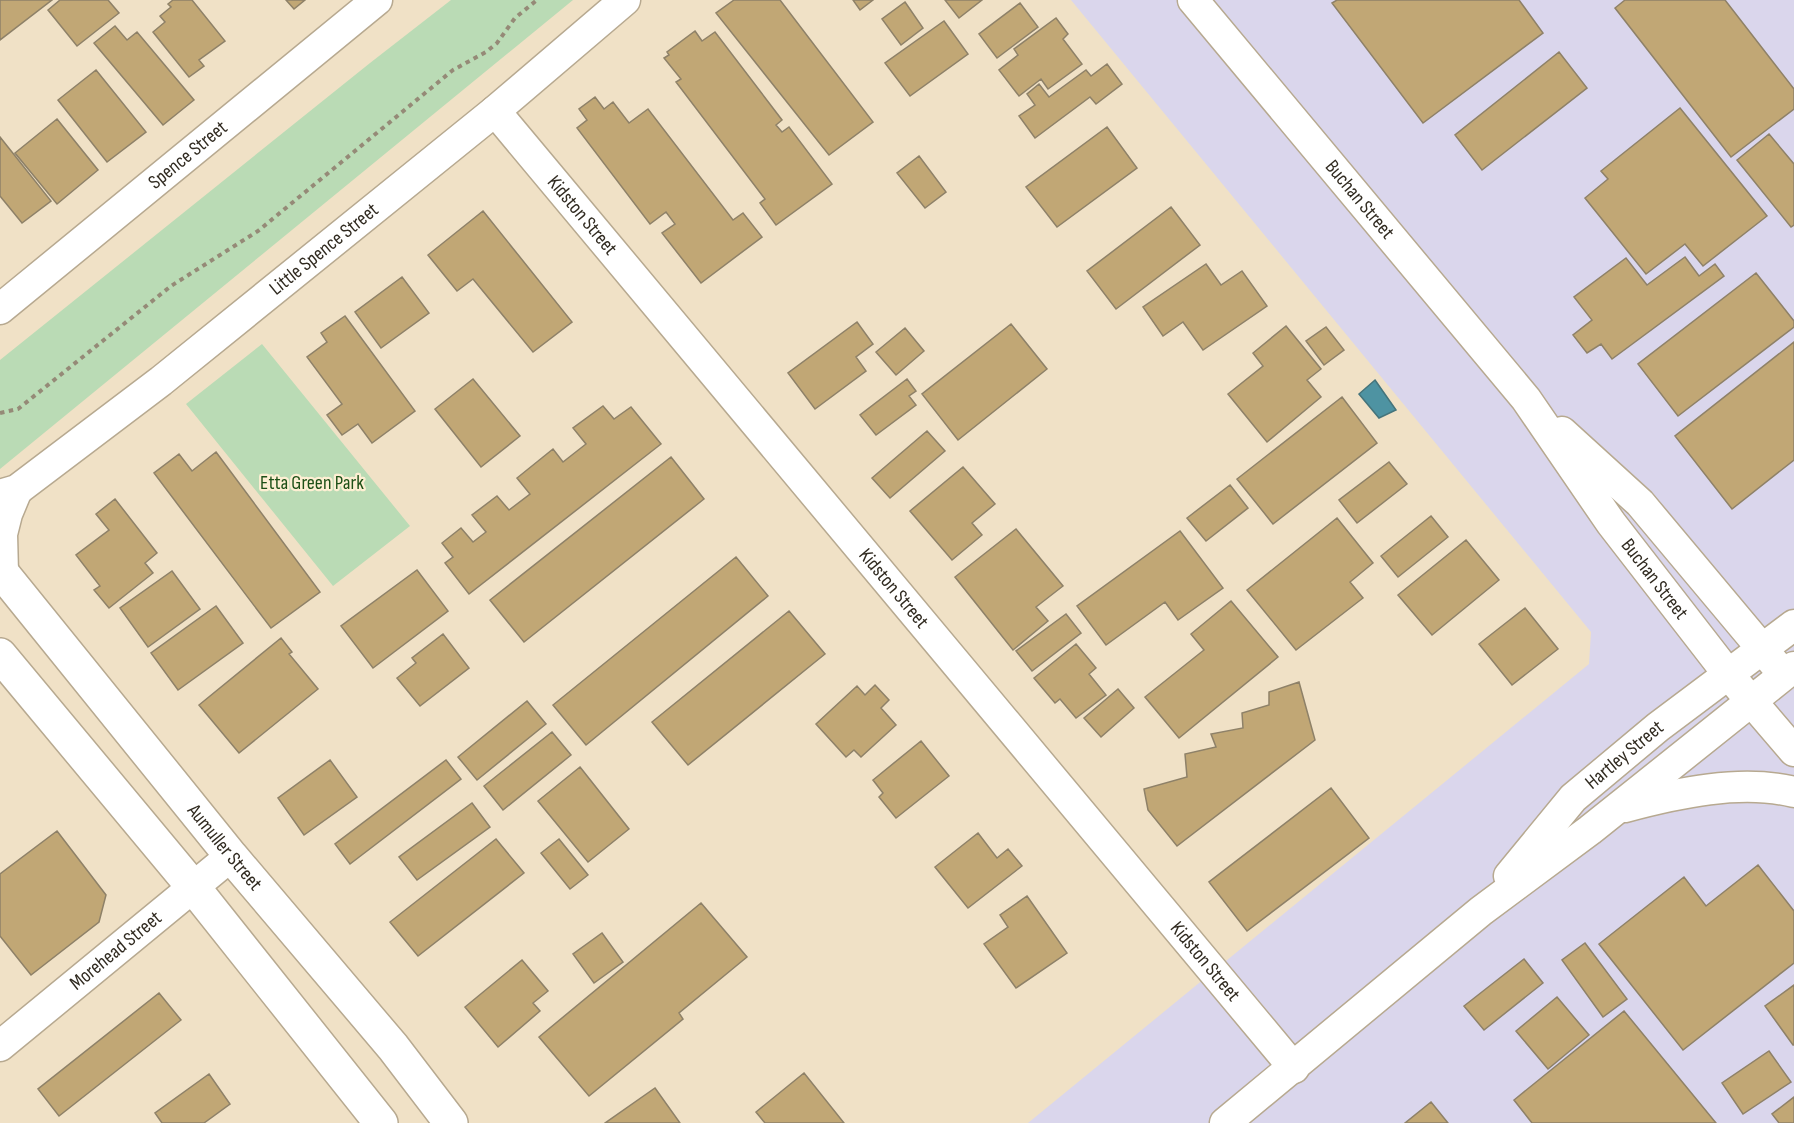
<svg xmlns="http://www.w3.org/2000/svg" width="1794" height="1123" font-family="'Sofia Sans Condensed',sans-serif">
  <style>
    .industrial { fill: #dad6ec }
    .green { fill: #badbb5 }
    .water { fill: #4e93a2; stroke: #45747b; stroke-width: 1.5 }
    .building { fill: #c1a775; stroke: #8e8168; stroke-width: 1.5 }
    .lines { fill: none; stroke-linecap: round; stroke-linejoin: round }
    .minor-casing { stroke: #b7a990; stroke-width: 33 }
    .major-casing { stroke: #b7a990; stroke-width: 36 }
    .path { stroke: #958a77; stroke-width: 4; stroke-dasharray: 4.5 4.5; stroke-linecap: butt }
    .minor { stroke: #fff; stroke-width: 30 }
    .major { stroke: #fff; stroke-width: 33 }
    .labels { text-anchor: middle; dominant-baseline: central; stroke-width: 4.5; stroke-linejoin: round; paint-order: stroke }
    .street-label { font-size: 20px; fill: #312b21; stroke: #fdefd3 }
    .park-label { font-size: 20px; fill: #1d5017; stroke: #fdefd3 }
  </style>
  <rect width="100%" height="100%" fill="#f0e1c6"/>
  <!-- industrial -->
  <path class="industrial" d="M1071,0H1794V1123H1028L1589,664L1591,632Z"/>
  <!-- green -->
  <path class="green" d="M451,0H573L0,469V360L370,63Z
    M262,344L410,526L333,586L186,404Z"/>
  <!-- water -->
  <path class="water" d="M1375,380L1396,410L1379,418L1359,394Z"/>
  <!-- building -->
  <path class="building" d="M0,0H52L0,40Z
    M60,0H108L119,13L77,46L48,10Z
    M173,0H192L225,41L199,60L204,66L189,77L153,32L165,22L160,16L171,7L168,4Z
    M286,0H305L294,9Z
    M734,0H780L873,122L829,155L716,13Z
    M853,0H873L860,10Z
    M945,0H982L959,18Z
    M1337,0H1519L1543,33L1423,123L1332,3Z
    M1625,0H1725L1794,89V109L1731,157L1615,8Z
    M905,2L923,28L901,45L882,19Z
    M1020,3L1038,27L997,58L979,34Z
    M1056,18L1068,34L1063,39L1082,64L1048,89L1041,79L1019,96L999,70L1018,55L1014,49Z
    M944,21L968,54L910,96L885,63Z
    M115,26L127,40L137,32L194,100L163,125L94,43Z
    M695,31L702,41L715,32L782,120L776,125L782,132L789,127L832,184L776,225L760,203L765,199L676,82L681,79L664,58L669,55L667,52Z
    M1559,52L1587,88L1482,170L1455,135Z
    M1107,64L1122,84L1096,104L1090,97L1035,138L1019,116L1035,105L1027,94L1039,84L1049,97L1086,70L1091,76Z
    M96,70L146,132L107,162L58,100Z
    M595,97L604,109L613,102L629,123L648,109L733,220L743,213L762,237L701,283L662,233L675,224L666,212L650,224L577,128L587,120L579,109Z
    M1680,108L1767,216L1703,266L1685,244L1646,274L1585,198L1608,179L1601,171Z
    M57,119L98,170L57,204L15,153Z
    M1107,127L1137,168L1057,227L1026,187Z
    M1769,134L1794,164V225L1791,227L1737,160Z
    M0,137L51,201L22,223L0,196Z
    M919,156L946,192L925,208L897,173Z
    M1171,207L1200,245L1116,309L1087,271Z
    M483,211L572,322L533,352L473,279L457,291L428,255Z
    M1685,257L1699,276L1715,264L1724,276L1612,359L1601,344L1587,353L1573,335L1592,320L1574,297L1626,258L1647,285Z
    M1206,264L1221,285L1242,271L1267,306L1203,350L1183,322L1163,336L1143,307Z
    M1756,273L1794,321V327L1678,416L1638,364Z
    M402,277L429,313L381,348L355,312Z
    M345,316L415,411L372,443L358,424L342,435L327,415L342,404L307,357L327,342L321,333Z
    M857,322L873,344L856,357L866,371L815,409L788,373Z
    M1011,324L1047,369L958,440L922,394Z
    M1286,326L1321,369L1307,380L1321,397L1267,442L1228,394L1263,366L1253,353Z
    M1326,327L1344,350L1324,365L1306,341Z
    M905,328L924,351L896,375L876,352Z
    M1794,342V460L1732,509L1675,436Z
    M473,379L520,436L481,467L435,409Z
    M907,379L916,391L909,396L916,405L876,435L860,415Z
    M1342,397L1377,443L1273,524L1237,479Z
    M603,406L614,419L631,407L661,444L469,594L445,563L453,557L442,543L461,528L473,542L486,532L472,515L497,496L509,510L530,494L517,478L553,449L563,462L586,444L573,428Z
    M927,431L945,451L890,498L872,478Z
    M216,452L320,592L271,628L154,473L179,454L192,471Z
    M671,457L704,499L524,642L490,600Z
    M1389,462L1407,484L1357,523L1339,500Z
    M963,467L995,504L972,523L982,535L952,560L910,511Z
    M1230,485L1248,508L1206,541L1187,518Z
    M115,499L157,553L145,563L153,573L109,608L94,590L100,586L76,555L109,530L96,514Z
    M1431,516L1448,537L1398,577L1381,556Z
    M1337,518L1373,563L1350,582L1363,598L1296,650L1247,590Z
    M1016,529L1063,586L1036,607L1048,621L1013,650L955,577Z
    M1180,531L1223,588L1178,620L1165,602L1106,645L1077,606Z
    M1466,540L1499,580L1432,635L1398,595Z
    M736,557L768,596L586,745L553,705Z
    M417,570L448,611L373,668L341,626Z
    M172,571L200,609L148,647L120,608Z
    M1231,601L1278,657L1179,738L1145,697L1204,650L1191,634Z
    M216,606L243,643L178,690L151,653Z
    M1525,608L1558,649L1512,685L1479,644Z
    M789,611L825,654L688,765L652,722Z
    M1066,614L1081,633L1032,671L1016,651Z
    M443,634L469,668L420,706L397,678L416,663L412,658Z
    M281,638L292,652L289,654L318,689L239,753L199,705Z
    M1076,644L1096,668L1089,674L1106,695L1076,718L1060,699L1055,703L1034,678Z
    M1299,682L1315,740L1177,846L1148,810L1144,789L1187,777L1185,754L1216,747L1211,734L1243,728L1242,713L1269,705V692Z
    M875,685L889,700L881,708L896,725L861,757L854,750L846,757L816,724L857,686L865,695Z
    M1118,689L1134,708L1101,737L1084,718Z
    M527,701L546,724L477,780L458,757Z
    M552,732L571,755L503,810L484,786Z
    M921,741L949,776L896,818L879,797L883,793L873,780Z
    M330,760L357,797L304,835L278,798Z
    M446,760L461,779L350,864L335,844Z
    M580,767L629,829L588,862L538,801Z
    M1331,788L1369,838L1247,931L1209,882Z
    M472,803L490,827L417,880L399,857Z
    M57,831L106,895L99,922L31,975L0,936V874Z
    M978,833L997,858L1008,849L1022,866L968,908L935,867Z
    M496,839L524,873L418,956L390,922Z
    M559,839L588,875L570,889L541,853Z
    M1758,865L1794,911V963L1683,1050L1599,944L1684,877L1706,906Z
    M1027,896L1067,953L1016,988L984,944L1008,927L1000,915Z
    M701,903L747,957L679,1013L683,1019L589,1096L539,1037Z
    M602,933L623,962L594,983L573,954Z
    M1585,943L1627,999L1603,1017L1562,960Z
    M1524,959L1543,983L1484,1030L1464,1006Z
    M522,960L548,991L533,1003L540,1011L498,1047L465,1007Z
    M1794,985V1045H1793L1765,1006Z
    M159,993L181,1020L59,1116L38,1089Z
    M1557,997L1589,1035L1548,1069L1516,1031Z
    M1624,1011L1716,1123H1532L1514,1100Z
    M1769,1051L1791,1082L1743,1114L1722,1083Z
    M804,1073L844,1123H765L756,1112Z
    M209,1074L230,1104L204,1123H162L155,1113Z
    M655,1088L680,1123H605Z
    M1794,1097V1123H1779L1772,1114Z
    M1431,1102L1448,1123H1405Z"/>
  <g class="lines">
    <!-- minor casing -->
    <g class="minor-casing">
      <g id="minor">
        <path id="s1" d="M1193,0L1526,399L1611,523L1728,674L1794,751"/>
        <path id="s2" d="M495,111L1294,1068"/>
        <path id="s3" d="M0,309L377,0"/>
        <path d="M1562,432L1640,503L1774,663"/>
        <path id="s4" d="M0,495L17,490L161,381L495,111L625,0"/>
        <path d="M3,573L2,534L7,514L17,490"/>
        <path d="M1625,807C1677,793 1741,779 1794,792"/>
        <path id="s5" d="M1509,876L1573,798L1658,727L1794,625"/>
        <path id="s6" d="M0,1046L231,856"/>
        <path d="M1225,1123L1481,911L1590,830L1794,667"/>
      </g>
    </g>
    <!-- major casing -->
    <g class="major-casing">
      <g id="major">
        <path id="s7" d="M0,570L231,856L393,1047L451,1123"/>
        <path d="M0,655L194,888L381,1123"/>
      </g>
    </g>
    <!-- path -->
    <path class="path" d="M0,413L18,409L171,286L258,231L453,70L486,52L497,43L515,18L537,0"/>
    <!-- minor -->
    <use href="#minor" class="minor"/>
    <!-- major -->
    <use href="#major" class="major"/>
  </g>
  <g class="labels">
    <!-- street labels -->
    <g class="street-label">
      <text stroke="none"><textPath href="#s3" startOffset="243">Spence Street</textPath></text>
      <text stroke="none"><textPath href="#s1" startOffset="260">Buchan Street</textPath></text>
      <text stroke="none"><textPath href="#s2" startOffset="136">Kidston Street</textPath></text>
      <text stroke="none"><textPath href="#s4" startOffset="408">Little Spence Street</textPath></text>
      <text stroke="none"><textPath href="#s1" startOffset="741">Buchan Street</textPath></text>
      <text stroke="none"><textPath href="#s2" startOffset="622">Kidston Street</textPath></text>
      <text stroke="none"><textPath href="#s5" startOffset="168">Hartley Street</textPath></text>
      <text stroke="none"><textPath href="#s7" startOffset="357">Aumuller Street</textPath></text>
      <text stroke="none"><textPath href="#s6" startOffset="150">Morehead Street</textPath></text>
      <text stroke="none"><textPath href="#s2" startOffset="1108">Kidston Street</textPath></text>
    </g>
    <!-- park labels -->
    <g class="park-label">
      <text x="312" y="483">Etta Green Park</text>
    </g>
  </g>
</svg>
